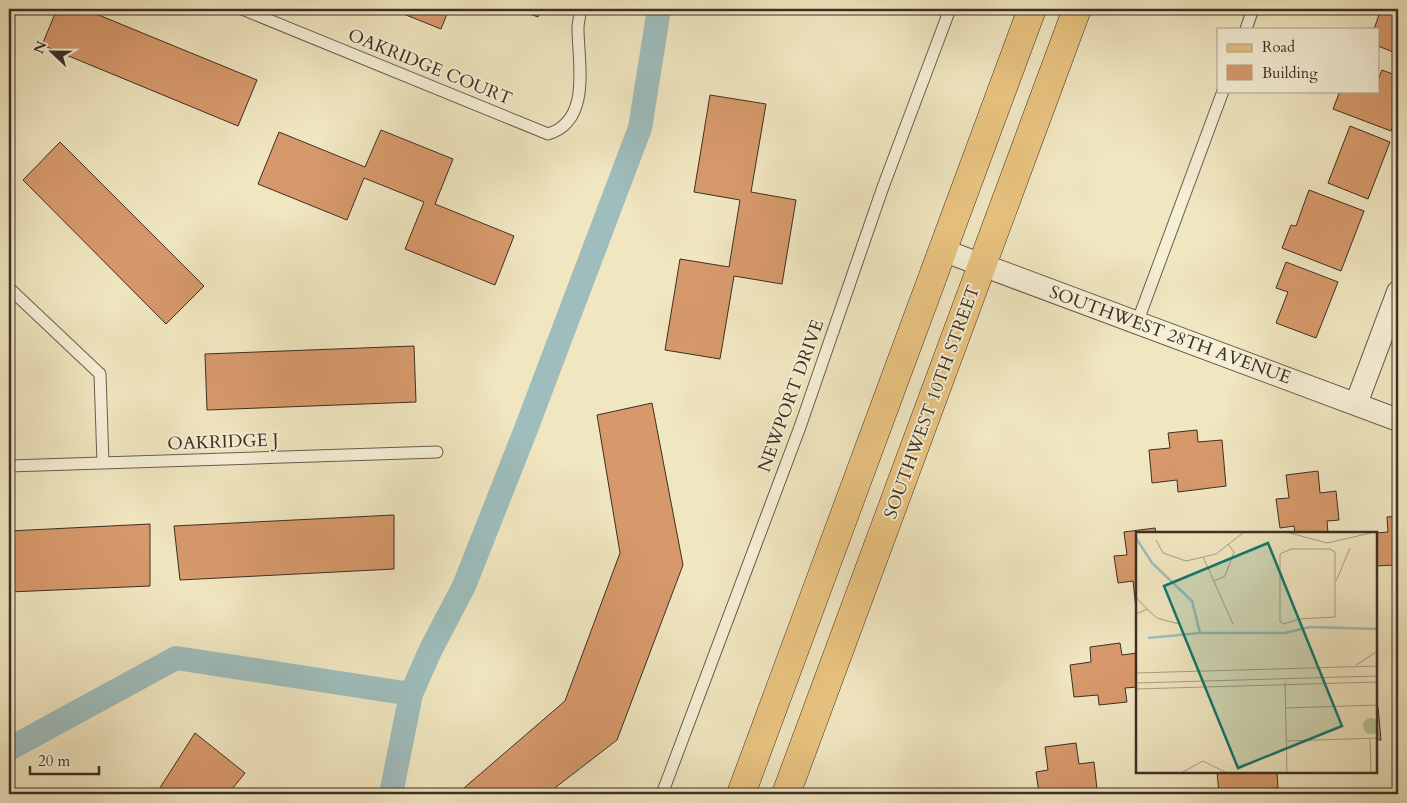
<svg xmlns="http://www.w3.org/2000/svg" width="1407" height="803" font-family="Cardo,serif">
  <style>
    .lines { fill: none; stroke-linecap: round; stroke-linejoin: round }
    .canal { stroke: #9ebdbc; stroke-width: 24 }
    .building { fill: #d7996b; stroke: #3c2f25 }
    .service-casing { stroke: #695d4c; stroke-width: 13 }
    .minor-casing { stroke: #695d4c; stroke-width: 24 }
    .primary-casing { stroke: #3c2f25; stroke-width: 29 }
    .service { stroke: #f5efd6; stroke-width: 11 }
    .minor { stroke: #f5efd6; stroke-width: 22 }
    .primary { stroke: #e8c380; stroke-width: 28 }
    .labels { text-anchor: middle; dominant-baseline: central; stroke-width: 4; stroke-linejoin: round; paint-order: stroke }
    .street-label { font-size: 18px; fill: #3c2f25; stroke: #f5efd6 }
    .inset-river { fill: none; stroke: #9ebdbc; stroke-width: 2.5 }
    .inset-road { fill: none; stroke: #a89d82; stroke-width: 1 }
    .view { fill: #0f766e; fill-opacity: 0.15; stroke: #0f766e; stroke-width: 2.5 }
    .inset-edge { fill: none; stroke: #3c2f25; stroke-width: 2.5 }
  </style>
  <rect width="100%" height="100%" fill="#f0e6c0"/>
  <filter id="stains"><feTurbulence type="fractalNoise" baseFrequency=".004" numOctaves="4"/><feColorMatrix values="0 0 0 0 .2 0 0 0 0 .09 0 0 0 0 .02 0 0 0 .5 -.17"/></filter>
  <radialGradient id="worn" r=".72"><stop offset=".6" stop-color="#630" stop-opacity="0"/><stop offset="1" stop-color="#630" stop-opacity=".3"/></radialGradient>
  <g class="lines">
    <!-- canal -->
    <path class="canal" d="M9,749L176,658L411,694L431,649L464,586L526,429L640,128L659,9
      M391,794L411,694"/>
  </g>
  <!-- building -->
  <path class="building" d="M57,9H84L257,80L238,126L42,45Z
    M391,9H449L441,29Z
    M517,9H541L538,17Z
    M1381,9H1398V54L1378,46V29H1374Z
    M1382,70L1398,76V112L1391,131L1333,109L1340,91H1378V80Z
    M710,95L766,104L751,192L796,200L782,284L734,276L720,359L665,350L680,259L729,267L740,200L694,192Z
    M1350,126L1390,142L1368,199L1328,183Z
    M381,130L453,159L435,204L514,236L495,285L405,249L424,202L364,178L347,220L258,184L279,132L365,167Z
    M60,142L204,286L166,324L23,180Z
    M1309,190L1364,211L1341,271L1282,248L1291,225L1296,226Z
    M1286,262L1338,282L1316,338L1276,323L1288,292L1276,288Z
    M414,346L416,402L207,410L205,354Z
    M652,403L683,565L617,740L547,794H457L565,701L620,553L597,415Z
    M1197,430L1198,442L1222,440L1226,486L1178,492L1177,480L1152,483L1149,450L1170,448L1168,433Z
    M1318,471L1320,493L1336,491L1339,520L1327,521L1328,533H1295L1294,526L1280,528L1276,499L1289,498L1286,475Z
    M394,515V569L180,580L174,526Z
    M1398,516V581H1396L1394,565L1376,566V533L1388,532L1387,517Z
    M150,524V586L9,592V531Z
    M1155,528L1156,533H1137L1136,609L1133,581L1118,583L1114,556L1127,555L1124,532Z
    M1120,643L1122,655L1137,653V687L1125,688L1127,702L1099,705L1098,695L1074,697L1070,665L1091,662L1090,647Z
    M1376,707H1378L1381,740H1376Z
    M195,733L245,773L228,794H156Z
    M1076,743L1079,764L1094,762L1097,789L1086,791V794H1039L1036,772L1048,770L1045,747Z
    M1217,772H1277L1278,788L1264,789V794H1219Z"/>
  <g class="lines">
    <!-- service casing -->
    <g class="service-casing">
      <path id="service" d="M242,9L548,134C592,121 578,62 578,28C578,22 580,15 581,9
        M1246,29L1253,9
        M9,288L100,374L103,463
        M1137,323L1223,91
        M9,466L437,452
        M662,794L800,427L883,187L950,9"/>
    </g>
    <!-- minor casing -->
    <g class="minor-casing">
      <path id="minor" d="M942,250L1398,420
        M1356,404L1398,292"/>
    </g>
    <!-- primary casing -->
    <g class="primary-casing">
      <path id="primary" d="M741,794L1032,9
        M786,794L1077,9"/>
    </g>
    <!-- service -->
    <use href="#service" class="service"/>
    <!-- minor -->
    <use href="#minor" class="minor"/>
    <!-- primary -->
    <use href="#primary" class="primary"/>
  </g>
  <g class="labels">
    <!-- street labels -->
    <g class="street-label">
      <text transform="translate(430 67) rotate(22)">OAKRIDGE COURT</text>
      <text transform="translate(1170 335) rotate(20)">SOUTHWEST 28TH AVENUE</text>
      <text transform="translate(791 396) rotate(-70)">NEWPORT DRIVE</text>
      <text transform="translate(932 402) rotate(-70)">SOUTHWEST 10TH STREET</text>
      <text transform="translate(223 442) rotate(-2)">OAKRIDGE J</text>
    </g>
  </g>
  <!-- overview -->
  <g transform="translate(1136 532)">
    <rect width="241" height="241" fill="#f0e6c0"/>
    <path d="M227 194a8 8 0 1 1 16 0a8 8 0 1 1-16 0Z" fill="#b7c694"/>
    <path class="inset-river" d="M0,6L16,31L56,69L64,101H149L174,95L242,97M12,106L64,101"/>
    <path class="inset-road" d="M154,1L191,11L235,1M20,8L27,21L50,29L80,22L107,1M155,17H194L199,20V85L163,87L148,92L144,90V22ZM67,25L97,92M78,49L89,44L98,20L92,12M200,49L214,16M0,65L11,77L0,82M11,77L21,86L43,92M220,133L242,119M0,141L242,134M149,150L151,241M0,151L242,144M0,157L242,150M150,176L242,173M234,206L235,241M151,209L242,206M45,241L67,229L91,241"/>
    <path class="view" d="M132,11L206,194L102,236L28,54Z"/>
    <rect width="241" height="241" class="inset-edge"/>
  </g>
  <!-- margin -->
  <rect width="1407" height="803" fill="none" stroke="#f0e6c0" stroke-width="30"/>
  <rect x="10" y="10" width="1387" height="783" fill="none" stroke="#3c2f25" stroke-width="2.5"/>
  <rect x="15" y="15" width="1377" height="773" fill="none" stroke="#3c2f25"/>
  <!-- legend -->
  <rect x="1217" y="28" width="162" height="65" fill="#f5efd6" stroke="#aba28f"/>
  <rect x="1227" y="44" width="25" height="8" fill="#e8c380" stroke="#aba28f"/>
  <text x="1262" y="52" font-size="15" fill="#3c2f25">Road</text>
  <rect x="1227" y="65" width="25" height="15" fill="#d7996b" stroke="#aba28f"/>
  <text x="1262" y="78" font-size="15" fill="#3c2f25">Building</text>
  <!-- north arrow -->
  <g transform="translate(52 52) rotate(292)" stroke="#f5efd6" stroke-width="4" paint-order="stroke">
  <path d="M0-4L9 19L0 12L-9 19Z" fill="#3c2f25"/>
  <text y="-8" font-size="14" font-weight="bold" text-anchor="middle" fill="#3c2f25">N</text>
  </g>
  <!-- scale -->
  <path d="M30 766v8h69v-8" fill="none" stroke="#3c2f25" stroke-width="2.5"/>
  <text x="38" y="766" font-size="15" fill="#3c2f25" stroke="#f5efd6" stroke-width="4" paint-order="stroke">20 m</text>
  <rect width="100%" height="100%" filter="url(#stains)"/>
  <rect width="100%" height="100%" fill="url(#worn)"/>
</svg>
